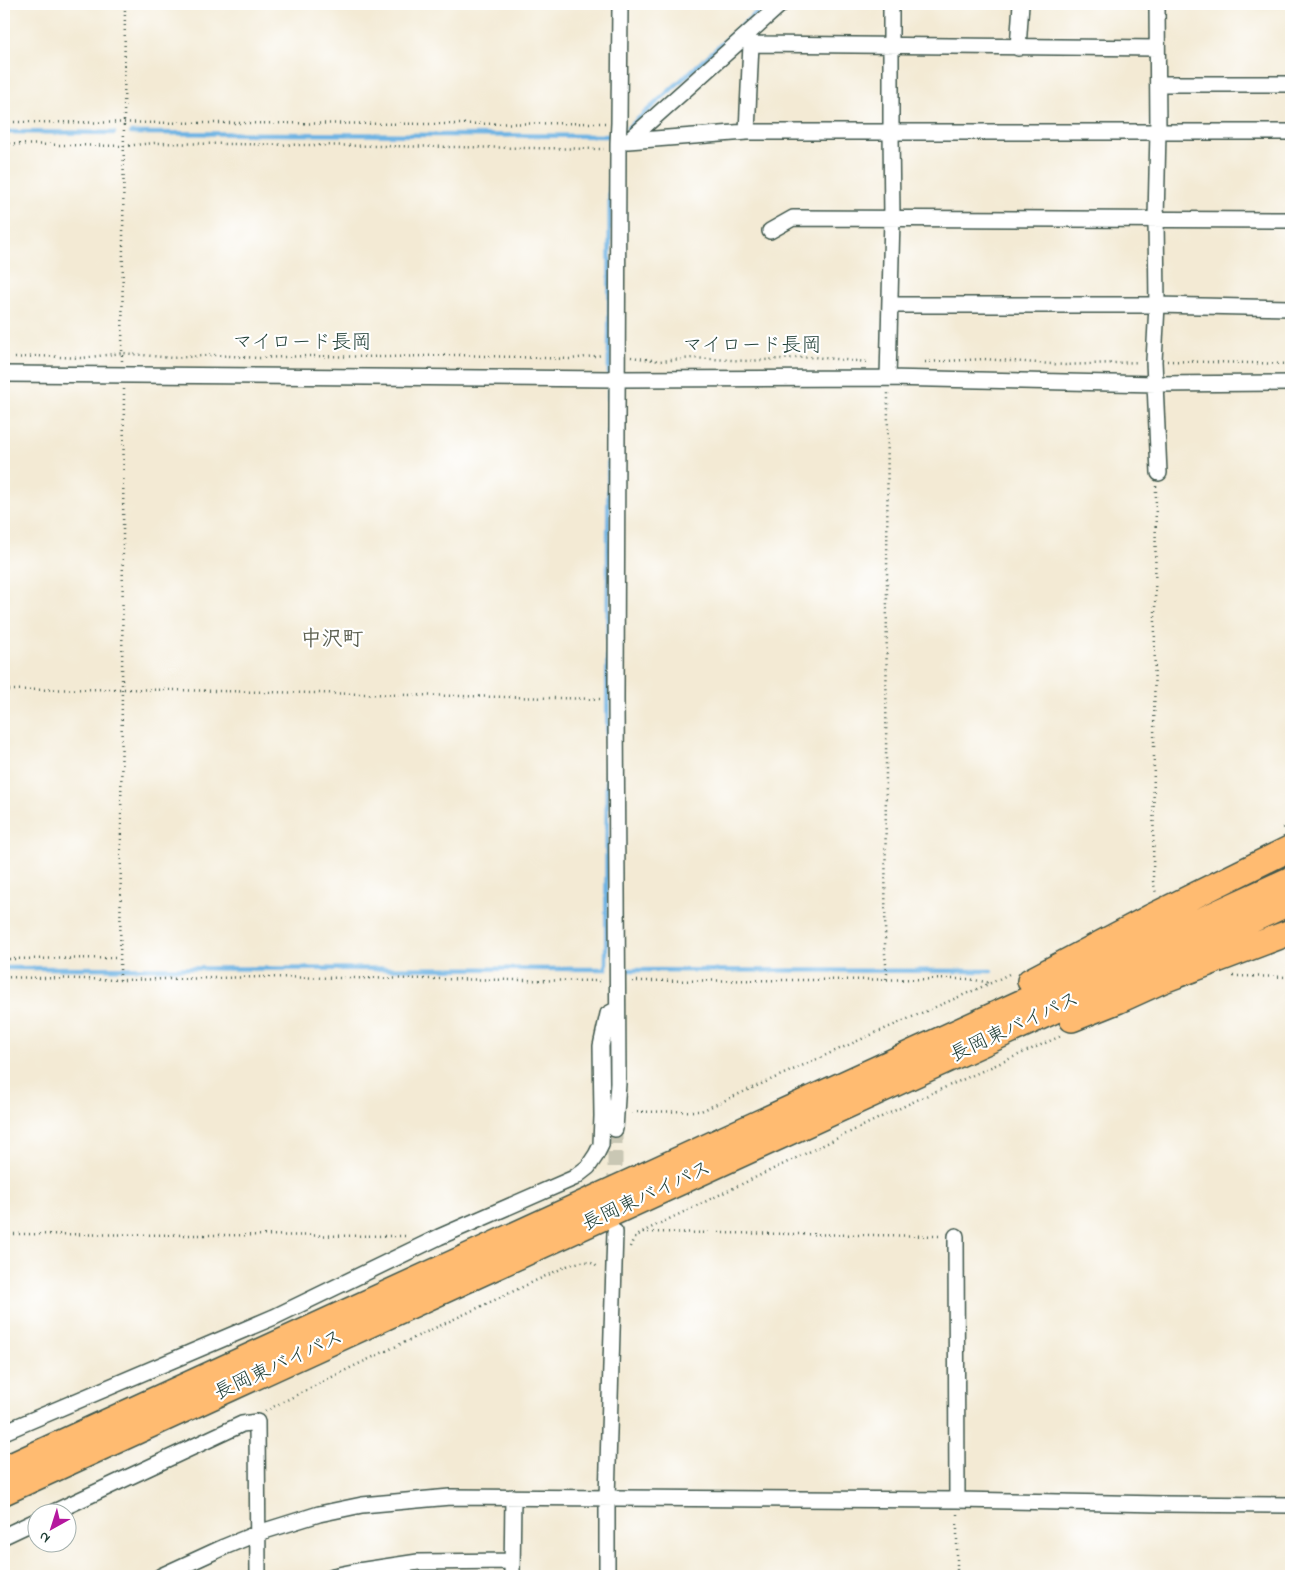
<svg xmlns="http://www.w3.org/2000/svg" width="1295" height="1580" font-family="'Indie Flower','Klee One',sans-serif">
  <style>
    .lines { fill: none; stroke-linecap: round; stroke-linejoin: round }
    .stream { stroke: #6db3e3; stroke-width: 4.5 }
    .minor-tunnel { stroke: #c9c7b4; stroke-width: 15; stroke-dasharray: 15 8; stroke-linecap: butt }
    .minor-casing { stroke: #3f574c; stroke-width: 18 }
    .trunk-casing { stroke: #3f574c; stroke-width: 28 }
    .path { stroke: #3f574c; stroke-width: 2.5; stroke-dasharray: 1 4; stroke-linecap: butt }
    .minor { stroke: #fff; stroke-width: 15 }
    .trunk { stroke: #ffbb71; stroke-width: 25 }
    .labels { text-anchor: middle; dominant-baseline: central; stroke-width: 4.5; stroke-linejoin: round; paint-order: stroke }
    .street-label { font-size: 20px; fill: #1f3d34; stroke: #fff }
    .neighbourhood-label { font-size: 21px; font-weight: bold; fill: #5d6152; stroke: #fff }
  </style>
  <rect width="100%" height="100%" fill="#fff"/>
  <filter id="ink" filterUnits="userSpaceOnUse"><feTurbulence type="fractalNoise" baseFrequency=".02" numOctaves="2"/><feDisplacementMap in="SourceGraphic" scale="10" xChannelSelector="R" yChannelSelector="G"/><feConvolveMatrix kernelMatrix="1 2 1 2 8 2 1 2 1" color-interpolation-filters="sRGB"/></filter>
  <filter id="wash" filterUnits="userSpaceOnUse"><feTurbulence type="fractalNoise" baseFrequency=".0096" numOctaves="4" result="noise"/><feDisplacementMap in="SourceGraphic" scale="20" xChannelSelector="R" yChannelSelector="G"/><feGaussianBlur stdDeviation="1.12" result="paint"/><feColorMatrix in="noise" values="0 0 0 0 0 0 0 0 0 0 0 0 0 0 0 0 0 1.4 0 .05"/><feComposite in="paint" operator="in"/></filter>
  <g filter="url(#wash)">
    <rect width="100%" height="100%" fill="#f3ead4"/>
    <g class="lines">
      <!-- stream -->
      <path class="stream" d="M628,128L766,4
        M4,132L114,133
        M131,133L609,136
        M4,968L606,969L610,158
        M625,970L991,971"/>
    </g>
  </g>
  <g filter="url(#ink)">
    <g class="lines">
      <!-- minor-tunnel -->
      <path class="minor-tunnel" d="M615,1129V1196"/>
      <!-- minor casing -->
      <g class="minor-casing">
        <path id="minor" d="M1157,4L1158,131L1156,219L1157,305L1154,361L1159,473
          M744,37L751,44L1157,48
          M1018,48L1021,4
          M1158,84H1291
          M747,132L751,44
          M625,141H628L781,4
          M628,141L747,132H1291
          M770,231L793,218L1291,220
          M890,305H1157L1291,308
          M4,374L613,379L888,378L1156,384L1291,383
          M888,378L892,218L891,132V4
          M615,1129L618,1083L616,699L618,143L619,123L620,4
          M956,1236L957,1500
          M4,1432L274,1317L439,1237L574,1178L588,1167L596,1155L601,1145L602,1116L601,1046L608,1014L617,1009
          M54,1512L242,1424L257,1422L258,1576
          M4,1536L38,1520
          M161,1576L224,1547L258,1533L319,1514L362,1505L450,1497L957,1500L1161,1504L1291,1505
          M333,1576L358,1571L418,1562L512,1561
          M512,1576L513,1497
          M607,1576V1498L615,1232"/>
      </g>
      <!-- trunk casing -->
      <g class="trunk-casing">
        <path id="trunk" d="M1030,981L1149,918L1291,848
          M1072,1019L1117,1001L1161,981L1291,932
          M4,1469L1291,879
          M4,1492L1291,902"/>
      </g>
      <!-- path -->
      <path class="path" d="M4,122L443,124L605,123
        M4,144L124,146L155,143L604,149
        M631,357L660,361L693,358L748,361L813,357L868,362
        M15,358L37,356L82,358L122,353L172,358L216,355L259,358L308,356L389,357L458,355L570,359L603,355
        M122,361L125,4
        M1167,361L1291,364
        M925,362L984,359L1065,365L1139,362
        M1156,486L1153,881L1156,893
        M4,690L123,689L602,699
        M1283,828L1291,824
        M4,959L119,958
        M1233,976L1291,977
        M4,977L120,980L263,977L602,981
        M886,979L887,974L885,954L888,391
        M120,980L124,389
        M632,981L969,979L991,983
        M632,1112L701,1111L873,1034L991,983L1011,973
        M643,1232L942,1236
        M4,1234L405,1236
        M630,1247L633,1240L642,1232L919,1099L1061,1036
        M265,1411L352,1367L567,1266C579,1262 589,1258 598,1268
        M957,1514V1576"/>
      <!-- minor -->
      <use href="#minor" class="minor"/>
      <!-- trunk -->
      <use href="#trunk" class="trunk"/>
    </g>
  </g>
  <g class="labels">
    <!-- street labels -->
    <g class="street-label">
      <text x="302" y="343">マイロード長岡</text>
      <text x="752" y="346">マイロード長岡</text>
      <text transform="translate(1015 1028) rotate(-25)">長岡東バイパス</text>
      <text transform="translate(647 1197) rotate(-25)">長岡東バイパス</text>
      <text transform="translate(279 1366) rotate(-25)">長岡東バイパス</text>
    </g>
    <!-- neighbourhood labels -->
    <g class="neighbourhood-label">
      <text x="332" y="640">中沢町</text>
    </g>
  </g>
  <!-- margin -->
  <rect width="1295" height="1580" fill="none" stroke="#fff" stroke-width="20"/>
  <!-- north arrow -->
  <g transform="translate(52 1528) rotate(219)"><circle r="24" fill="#ffffff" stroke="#a5b1ae"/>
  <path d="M0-4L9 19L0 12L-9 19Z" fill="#b5179e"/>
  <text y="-8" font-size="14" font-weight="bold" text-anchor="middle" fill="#1f3d34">N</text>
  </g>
</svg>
